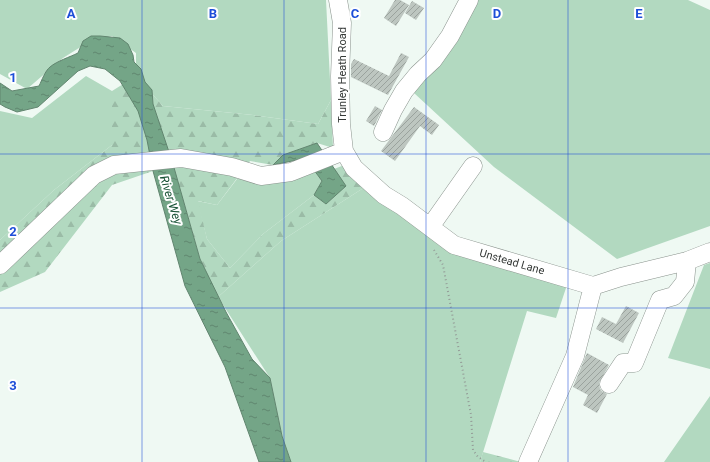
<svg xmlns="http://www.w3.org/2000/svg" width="710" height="462" font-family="Roboto,sans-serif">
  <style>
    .green { fill: #b2d9c0 }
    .forest { fill: url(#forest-firs) }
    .water { fill: url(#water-ripples); stroke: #61856f }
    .building { fill: url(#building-hatch) }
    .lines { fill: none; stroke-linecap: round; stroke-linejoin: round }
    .minor-casing { stroke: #8a938d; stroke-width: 19 }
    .path { stroke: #939a96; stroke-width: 2; stroke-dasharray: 1 3; stroke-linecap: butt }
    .minor { stroke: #fff; stroke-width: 18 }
    .grid { fill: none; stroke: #1d4ed8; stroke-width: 1; stroke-opacity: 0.55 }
    .labels { text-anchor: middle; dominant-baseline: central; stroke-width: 4; stroke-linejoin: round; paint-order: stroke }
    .street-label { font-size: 11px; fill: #353937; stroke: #fff }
    .water-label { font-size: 12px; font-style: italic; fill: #165134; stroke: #fff }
    .grid-label { font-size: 13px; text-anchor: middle; font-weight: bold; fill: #1d4ed8; stroke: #fff; stroke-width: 4; stroke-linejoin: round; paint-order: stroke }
  </style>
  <defs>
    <pattern id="forest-firs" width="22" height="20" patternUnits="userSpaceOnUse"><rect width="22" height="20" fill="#b2d9c0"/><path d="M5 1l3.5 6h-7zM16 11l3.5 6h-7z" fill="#9abba6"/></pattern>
    <pattern id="water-ripples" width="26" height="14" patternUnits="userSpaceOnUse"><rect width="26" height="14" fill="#74a587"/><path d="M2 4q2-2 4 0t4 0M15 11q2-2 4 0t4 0" fill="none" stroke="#60876f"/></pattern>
    <pattern id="building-hatch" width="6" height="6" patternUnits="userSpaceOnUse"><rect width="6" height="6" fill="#bdc6c0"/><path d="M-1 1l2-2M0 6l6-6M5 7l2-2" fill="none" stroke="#9aa29d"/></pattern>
  </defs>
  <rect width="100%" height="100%" fill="#eff9f3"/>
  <!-- green -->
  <path class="green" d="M0,0H326L331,100L318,124L253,115L163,106L136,76V53L112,36L90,41L63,58L27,89L0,74Z
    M476,0H688L710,10V226L617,259L494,167L414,93Z
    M86,76L112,91V145L54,190L0,240V111L32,118Z
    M314,170L322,181L314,195L263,234L230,268L207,239L197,201L217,205L237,179L246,174Z
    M365,187L458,252L567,285L556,318L527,311L480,462H291L282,436L270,378L218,297L281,241Z
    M710,263V369L668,358L704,265Z
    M710,396V462H664Z"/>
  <!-- forest -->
  <path class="forest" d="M136,76L163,106L253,115L318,124L331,100L333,148L317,143L283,155L273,165L250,161L217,205L198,201L207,239L230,268L263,234L314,195L326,204L345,186L334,169L347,164L365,187L281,241L218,297L200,259L186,209L162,147L153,171L112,185L45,272L0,292V240L54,190L112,145V91Z
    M483,452L521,462H480Z"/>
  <!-- water -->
  <path class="water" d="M91,36H100L120,38L128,44L133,55L134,62L141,69L145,82L152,90L153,104L173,164L200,259L226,312L252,359L270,378L282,436L291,462H259L225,367L185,286L153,171L147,140L138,111L120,81L105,69L90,66L78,71L38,107L17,112L5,107L0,104V83L12,91L39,86C42,80 45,71 50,67C57,61 70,57 78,53L83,41Z
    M317,143L346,186L326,204L314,195L322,181L314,170L311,157L273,165L283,155Z"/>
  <!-- building -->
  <path class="building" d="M395,0H400L409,5L396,26L384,18Z
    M412,1L424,8L416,20L405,13Z
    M401,53L409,57L388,95L351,77V64L354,59L389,76Z
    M375,106L382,110L374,126L366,121Z
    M414,107L439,125L432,135L420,126L395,161L381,151Z
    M626,306L639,313L623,343L596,329L602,317L616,324Z
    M587,353L609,365L599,383L600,389L603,392L607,394L597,413L583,405L588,395L573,387Z"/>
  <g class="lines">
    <!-- minor casing -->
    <g class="minor-casing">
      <path id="minor" d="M338,0L342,23L340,76L341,124L344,151L354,168L384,195L402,206L454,245L593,286L621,277L687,261L710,252
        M383,132L393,110L404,91L418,74L433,60L450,36L469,0
        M430,227L473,166
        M0,265L94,175L114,165L181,158L232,167L261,176L291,172L344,151
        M609,384L623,363H634L660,300L674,296L685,282L687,261
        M528,462L575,356L593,286"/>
    </g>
    <!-- path -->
    <path class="path" d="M434,250L443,265L471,415L473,450L478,457L486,462"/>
    <!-- minor -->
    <use href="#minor" class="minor"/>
  </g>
  <!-- grid -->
  <path class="grid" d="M142,0V462M284,0V462M426,0V462M568,0V462M0,154H710M0,308H710"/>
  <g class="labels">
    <!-- street labels -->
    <g class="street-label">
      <text transform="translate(342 75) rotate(-90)">Trunley Heath Road</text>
      <text transform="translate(512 262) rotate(16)">Unstead Lane</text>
    </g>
    <!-- water labels -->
    <g class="water-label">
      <text transform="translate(171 200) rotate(73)">River Wey</text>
    </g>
  </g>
  <g class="grid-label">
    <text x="71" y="18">A</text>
    <text x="213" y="18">B</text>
    <text x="355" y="18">C</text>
    <text x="497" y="18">D</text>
    <text x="639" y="18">E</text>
    <text x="13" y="82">1</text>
    <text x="13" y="236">2</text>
    <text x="13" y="390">3</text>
  </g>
</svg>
